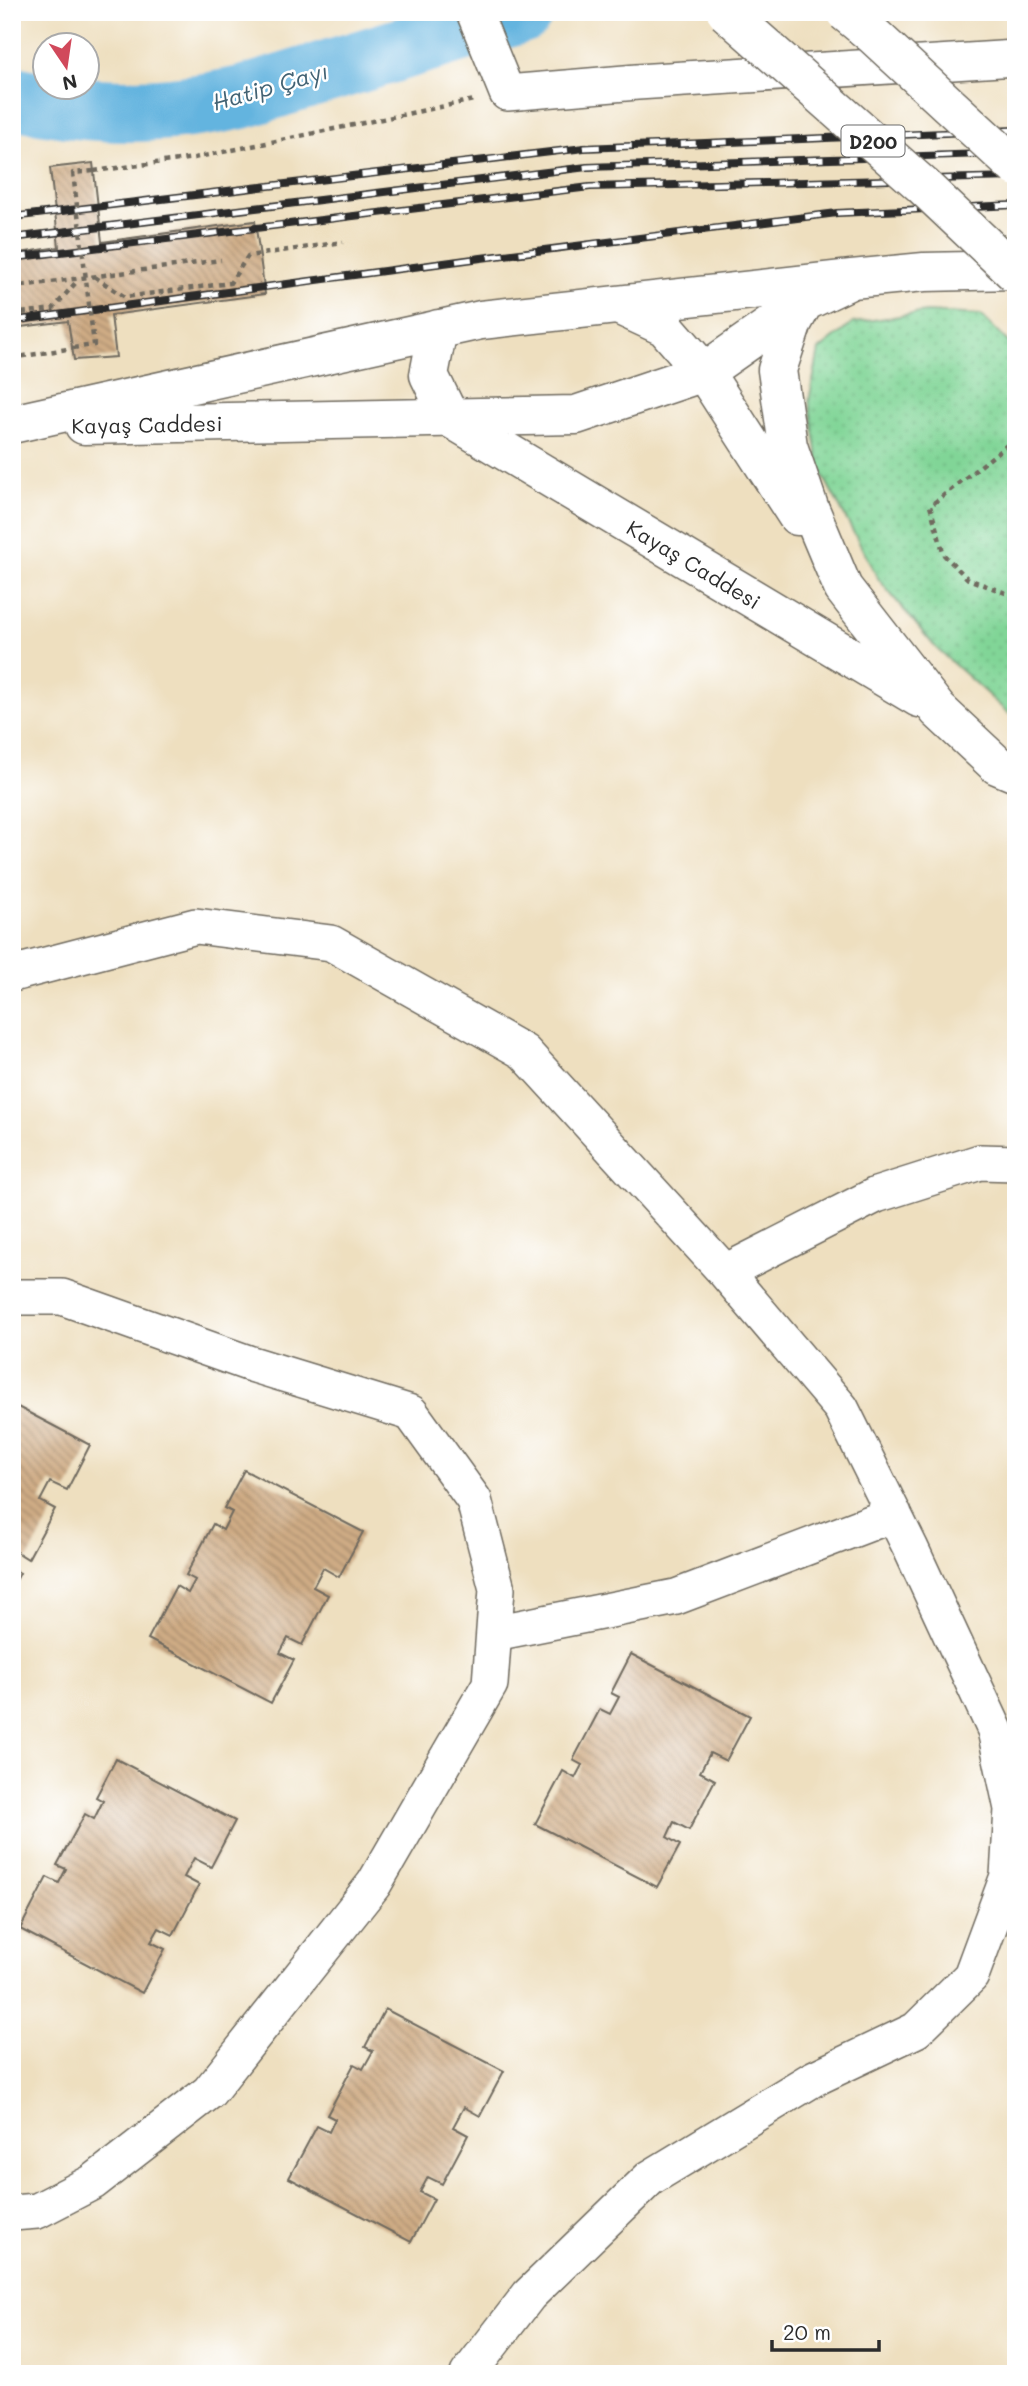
<svg xmlns="http://www.w3.org/2000/svg" width="1028" height="2386" font-family="Mali,sans-serif">
  <style>
    .park { fill: url(#park-dots); stroke: #568061; stroke-width: 2 }
    .lines { fill: none; stroke-linecap: round; stroke-linejoin: round }
    .river { stroke: #64b4df; stroke-width: 63 }
    .building { fill: url(#building-back-hatch) }
    .street-casing { stroke: #6f6a5f; stroke-width: 38 }
    .secondary-casing { stroke: #6f6a5f; stroke-width: 41 }
    .path { stroke: #6f6a5f; stroke-width: 4.5; stroke-dasharray: 5 5; stroke-linecap: butt }
    .street { stroke: #fff; stroke-width: 35 }
    .secondary { stroke: #fff; stroke-width: 38 }
    .rail-casing { stroke: #2b2b2b; stroke-width: 8 }
    .rail { stroke: #fff; stroke-width: 5; stroke-dasharray: 16; stroke-linecap: butt }
    .highway-bridge-casing { stroke: #6f6a5f; stroke-width: 41; stroke-linecap: butt }
    .path-bridge { stroke: #6f6a5f; stroke-width: 4.5; stroke-dasharray: 5 5; stroke-linecap: butt }
    .highway-bridge { stroke: #fff; stroke-width: 38 }
    .labels { text-anchor: middle; dominant-baseline: central; stroke-width: 5; stroke-linejoin: round; paint-order: stroke }
    .shield { fill: #fff; stroke: #6b6b6b; stroke-width: 2 }
    .shield-label { font-size: 19px; font-weight: bold; fill: #2b2b2b }
    .street-label { font-size: 21px; fill: #2b2b2b; stroke: #fff }
    .water-label { font-size: 23px; font-style: italic; fill: #426273; stroke: #fff }
  </style>
  <defs>
    <pattern id="park-dots" width="8" height="8" patternUnits="userSpaceOnUse" patternTransform="scale(1.75)"><rect width="8" height="8" fill="#81d597"/><path d="M2 2h.1M6 6h.1" fill="none" stroke="#70b782" stroke-width="1.8" stroke-linecap="round"/></pattern>
    <pattern id="building-back-hatch" width="6" height="6" patternUnits="userSpaceOnUse" patternTransform="scale(1.75)"><rect width="6" height="6" fill="#cfac85"/><path d="M-1 5l2 2M0 0l6 6M5-1l2 2" fill="none" stroke="#a88c6d"/></pattern>
  </defs>
  <rect width="100%" height="100%" fill="#fff"/>
  <filter id="ink" filterUnits="userSpaceOnUse"><feTurbulence type="fractalNoise" baseFrequency=".0143" numOctaves="2"/><feDisplacementMap in="SourceGraphic" scale="14" xChannelSelector="R" yChannelSelector="G"/><feConvolveMatrix kernelMatrix="1 2 1 2 8 2 1 2 1" color-interpolation-filters="sRGB"/></filter>
  <filter id="wash" filterUnits="userSpaceOnUse"><feTurbulence type="fractalNoise" baseFrequency=".00686" numOctaves="4" result="noise"/><feDisplacementMap in="SourceGraphic" scale="28" xChannelSelector="R" yChannelSelector="G"/><feGaussianBlur stdDeviation="1.57" result="paint"/><feColorMatrix in="noise" values="0 0 0 0 0 0 0 0 0 0 0 0 0 0 0 0 0 1.4 0 .05"/><feComposite in="paint" operator="in"/></filter>
  <g filter="url(#wash)">
    <rect width="100%" height="100%" fill="#eedfbf"/>
    <!-- park -->
    <path class="park" d="M927,312L981,315L1016,350V717L1008,713L936,648L879,580L820,470L809,401L819,350L853,323Z"/>
    <g class="lines">
      <!-- river -->
      <path class="river" d="M12,97C95,115 162,115 244,97L522,12"/>
    </g>
    <g id="blocks">
      <!-- building -->
      <path class="building" d="M93,163L102,242L255,221L265,294L111,315L116,357L74,360L68,321L12,328V254L59,247L50,168Z
        M12,1404L90,1445L67,1490L50,1482L40,1501L55,1509L28,1559L15,1551L12,1556Z
        M244,1470L363,1532L339,1577L323,1568L313,1587L328,1595L302,1645L288,1638L280,1653L294,1660L271,1703L148,1639L176,1586L188,1593L195,1580L186,1575L213,1524L223,1530L232,1512L224,1508Z
        M12,1569L20,1573L12,1588Z
        M631,1654L750,1716L726,1761L710,1753L700,1772L715,1780L689,1830L674,1822L667,1837L680,1845L657,1887L535,1824L563,1771L575,1778L582,1765L573,1760L600,1709L610,1714L619,1697L611,1693Z
        M116,1759L235,1821L211,1867L194,1858L184,1877L199,1885L173,1935L159,1928L151,1942L165,1949L142,1993L20,1929L47,1877L59,1883L66,1869L57,1865L85,1814L94,1819L103,1801L96,1797Z
        M385,2009L504,2071L480,2116L464,2107L453,2127L468,2135L442,2184L428,2177L420,2192L434,2199L411,2242L289,2178L317,2126L329,2132L335,2119L327,2115L354,2064L363,2069L373,2051L365,2047Z"/>
    </g>
  </g>
  <g filter="url(#ink)">
    <use href="#blocks" fill-opacity="0" stroke="#6f6a5f" stroke-width="2"/>
    <g class="lines">
      <!-- street casing -->
      <g class="street-casing">
        <path id="street" d="M474,12L507,93L637,82L1016,58
          M12,974L196,926L331,943L524,1052L725,1272
          M12,1297H62L248,1363L411,1413L474,1500L497,1589L490,1684L374,1884L209,2092L93,2182L37,2211L12,2213
          M494,1633L676,1597L894,1514
          M468,2374L529,2295L650,2178L813,2079L916,2030L971,1976L1008,1876L1012,1809L995,1730L911,1549L841,1408L725,1272L876,1195L980,1162L1016,1163"/>
      </g>
      <!-- secondary casing -->
      <g class="secondary-casing">
        <path id="secondary" d="M1016,270L924,272L852,279L804,302L793,322L777,370L788,446L809,507L843,588L938,710L997,765L1016,773
          M618,305L665,327L704,372L797,516
          M438,329L429,375L450,418L919,698
          M12,424L481,320L852,279
          M84,425L576,415L704,372L804,302"/>
      </g>
      <!-- path -->
      <path class="path" d="M94,171L194,158L474,100
        M95,277L125,297L230,283L248,256L343,242
        M12,287L221,260
        M12,314L53,309L78,280
        M12,358L73,348
        M1016,438L930,506L944,555L968,579L1016,597"/>
      <!-- street -->
      <use href="#street" class="street"/>
      <!-- secondary -->
      <use href="#secondary" class="secondary"/>
      <!-- rail casing -->
      <g class="rail-casing">
        <path id="rail" d="M12,217L584,148L1016,130
          M12,238L587,167L1016,153
          M12,258L590,187L1016,177
          M12,321L481,258L837,213L1016,205"/>
      </g>
      <!-- rail -->
      <use href="#rail" class="rail"/>
      <!-- highway-bridge casing -->
      <g class="highway-bridge-casing">
        <path id="highway-bridge" d="M726,12L922,185L1016,274
          M845,12L873,35L1016,167"/>
      </g>
      <!-- path-bridge -->
      <path class="path-bridge" d="M73,348L94,345L73,173L94,171"/>
      <!-- highway-bridge -->
      <use href="#highway-bridge" class="highway-bridge"/>
    </g>
  </g>
  <g class="labels">
    <!-- shield labels -->
    <rect class="shield" x="841.5" y="125.5" width="63" height="31" rx="5"/>
    <g class="shield-label">
      <text x="873" y="141">D200</text>
    </g>
    <!-- street labels -->
    <g class="street-label">
      <text transform="translate(147 424) rotate(-1)">Kayaş Caddesi</text>
      <text transform="translate(694 564) rotate(31)">Kayaş Caddesi</text>
    </g>
    <!-- water labels -->
    <g class="water-label">
      <text transform="translate(270 86) rotate(-16)">Hatip Çayı</text>
    </g>
  </g>
  <!-- margin -->
  <rect width="1028" height="2386" fill="none" stroke="#fff" stroke-width="42"/>
  <!-- north arrow -->
  <g transform="translate(66 66) rotate(167)"><circle r="33" fill="#ffffff" stroke="#aaaaaa" stroke-width="2"/>
  <path d="M0-5L12 26L0 18L-12 26Z" fill="#d1495b"/>
  <text y="-10" font-size="19" font-weight="bold" text-anchor="middle" fill="#2b2b2b">N</text>
  </g>
  <!-- scale -->
  <path d="M772 2340v10h107v-10" fill="none" stroke="#2b2b2b" stroke-width="3.5"/>
  <text x="783" y="2340" font-size="21" fill="#2b2b2b" stroke="#ffffff" stroke-width="5" paint-order="stroke">20 m</text>
</svg>
